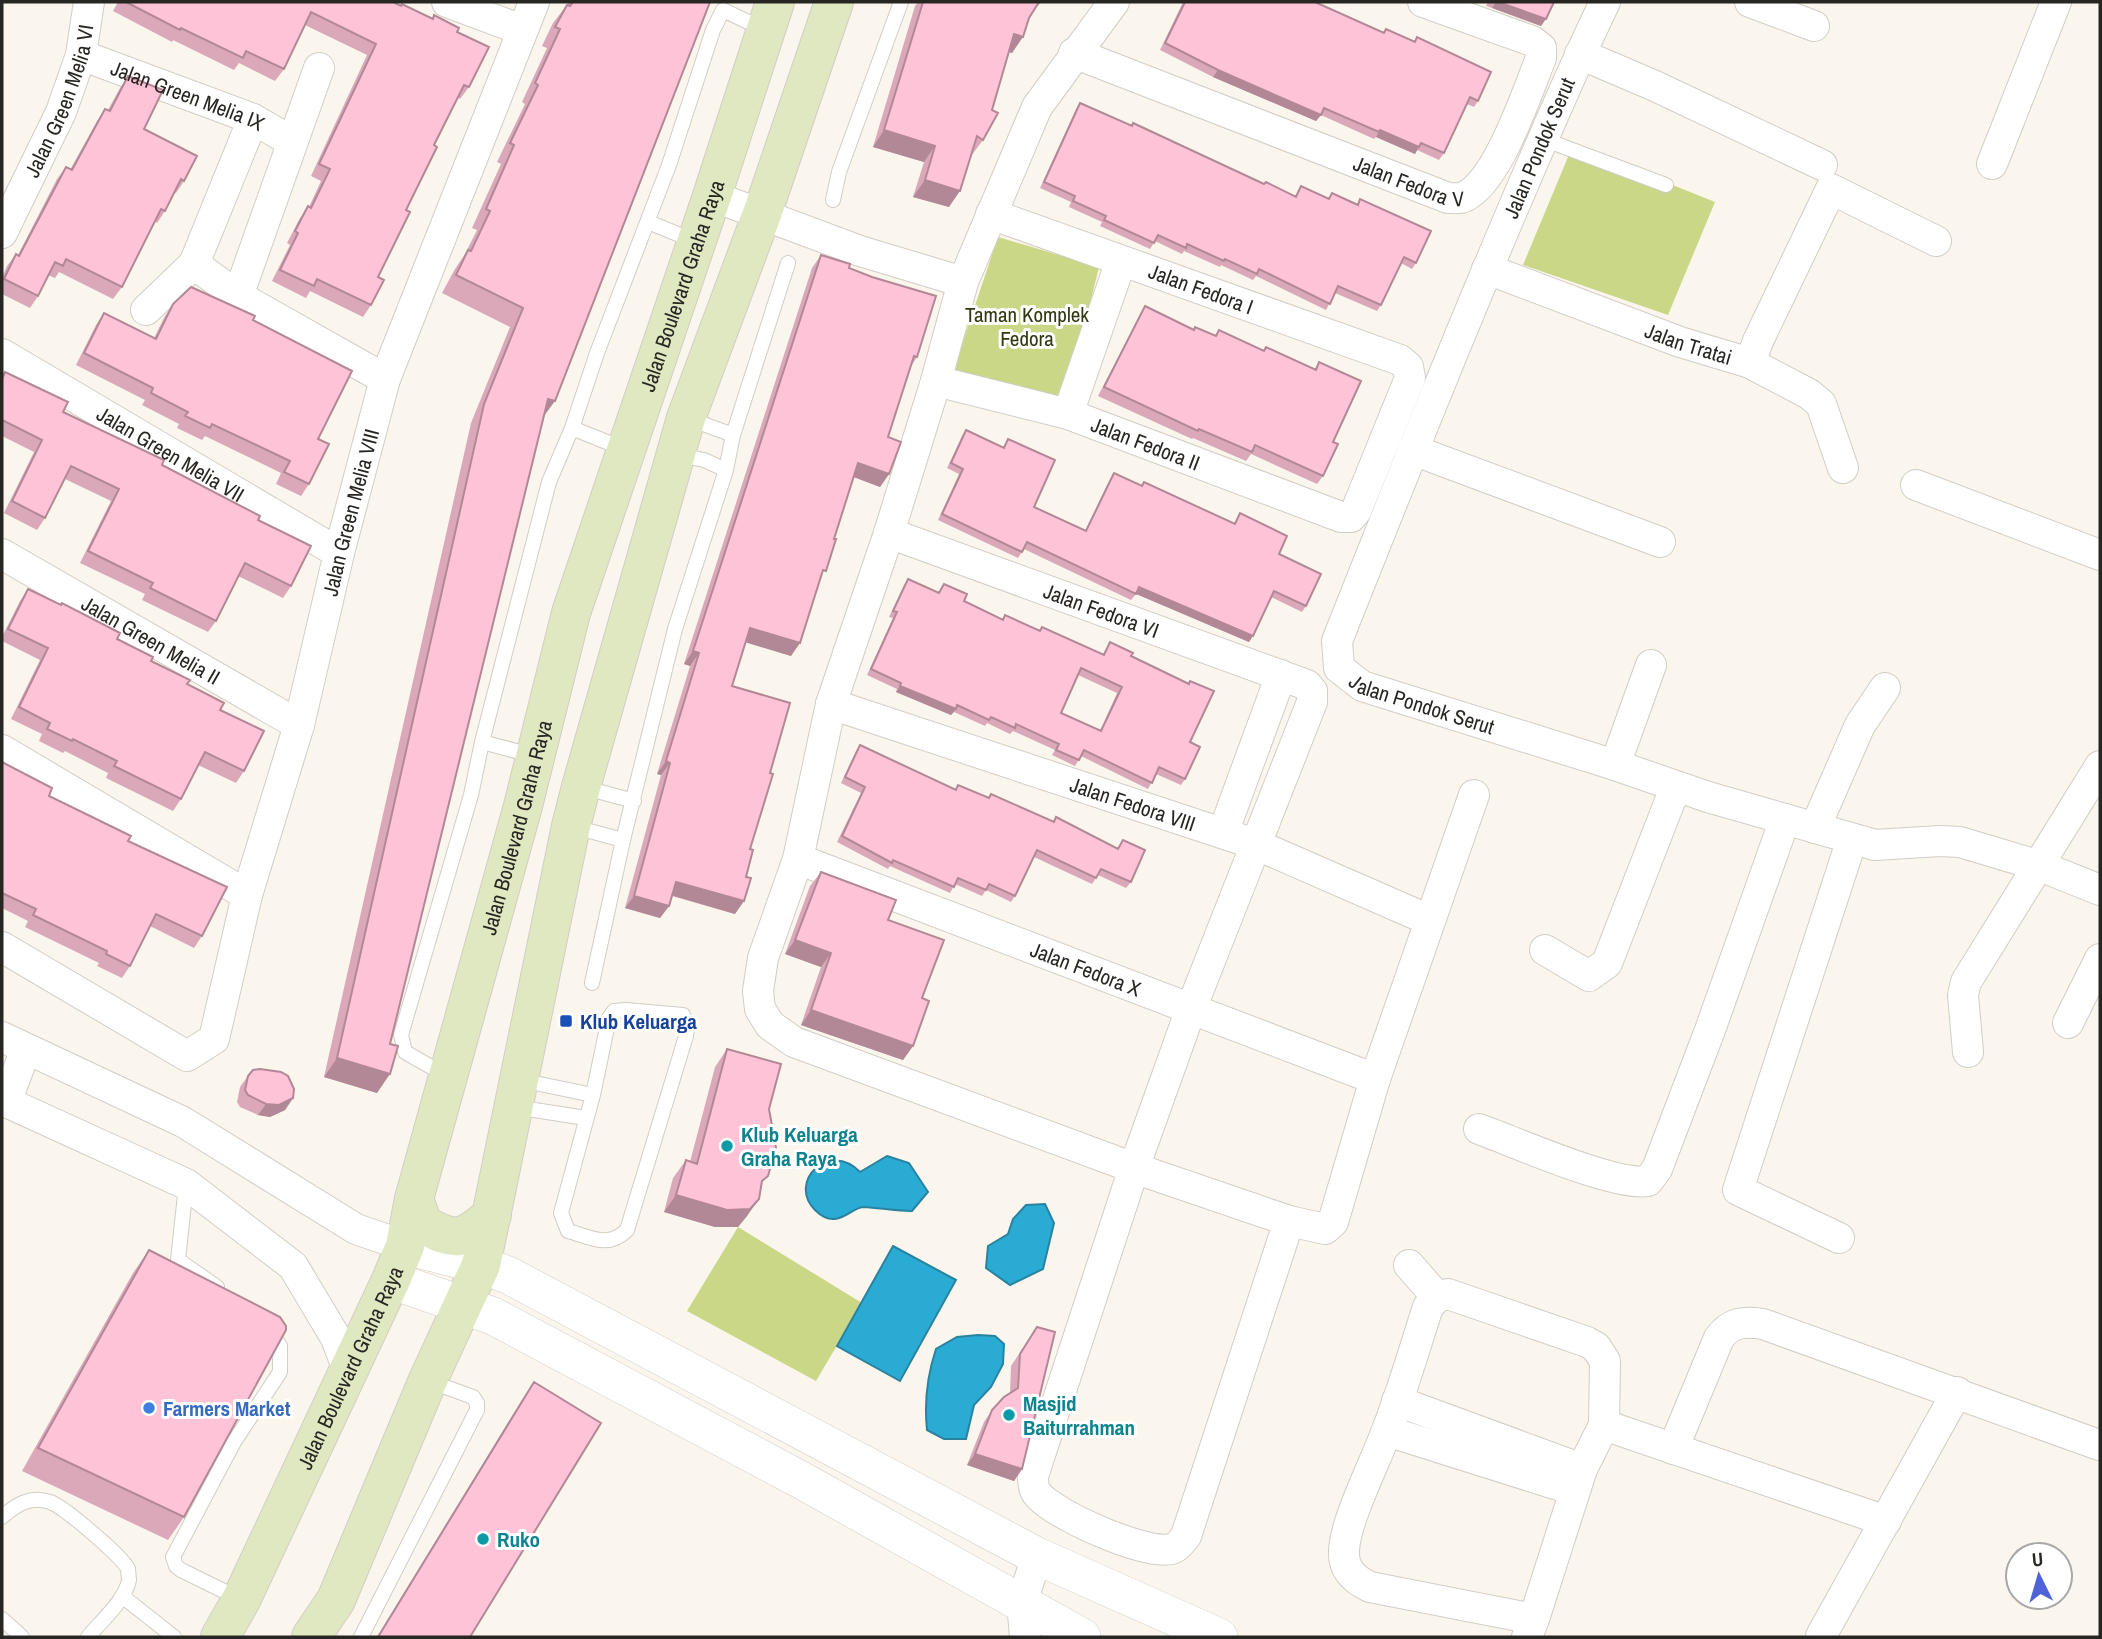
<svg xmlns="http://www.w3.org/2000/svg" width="2102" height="1639" font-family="'Archivo Narrow',sans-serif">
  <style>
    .green { fill: #c9d786 }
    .water { fill: #2aabd4; stroke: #29839f; stroke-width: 2 }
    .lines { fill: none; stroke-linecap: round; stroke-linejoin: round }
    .service-casing { stroke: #d2cdc5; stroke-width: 16 }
    .minor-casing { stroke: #d2cdc5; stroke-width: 32 }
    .tertiary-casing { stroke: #d2cdc5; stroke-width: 38 }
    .secondary-casing { stroke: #d2cdc5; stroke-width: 40 }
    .service { stroke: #fff; stroke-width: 14 }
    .minor { stroke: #fff; stroke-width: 30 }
    .tertiary { stroke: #fff; stroke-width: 37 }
    .secondary { stroke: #e0e8c2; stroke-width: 38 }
    .wall { fill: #dba8b9; fill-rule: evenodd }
    .shaded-wall { fill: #b28896 }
    .building { fill: #ffc3d7; stroke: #b28896; stroke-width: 2; fill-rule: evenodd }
    .transit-dot { fill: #1a4fb4; stroke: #fff; stroke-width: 2.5 }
    .culture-dot { fill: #0f9aa8; stroke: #fff; stroke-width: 2.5 }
    .shop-dot { fill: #3f7fe0; stroke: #fff; stroke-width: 2.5 }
    .labels { text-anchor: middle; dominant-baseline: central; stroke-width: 6; stroke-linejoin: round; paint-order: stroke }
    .street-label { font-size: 21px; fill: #282623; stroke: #fff }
    .park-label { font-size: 21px; fill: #32370f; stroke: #fff }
    .transit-label { font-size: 21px; font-weight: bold; fill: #164399; stroke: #fff; text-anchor: start }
    .culture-label { font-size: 21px; font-weight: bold; fill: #0d838f; stroke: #fff; text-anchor: start }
    .shop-label { font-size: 21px; font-weight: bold; fill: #366cbe; stroke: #fff; text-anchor: start }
  </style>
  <rect width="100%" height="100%" fill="#faf6ed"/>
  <!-- green -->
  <path class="green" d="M1573,145L1715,202L1668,315L1523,265Z
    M998,237L1099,267L1066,401L953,371Z
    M738,1227L862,1303L816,1381L687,1311Z"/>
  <!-- water -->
  <path class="water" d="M887,1156L909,1163L928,1192L912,1211C896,1211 880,1208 864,1207C850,1207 837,1232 815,1210C787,1182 829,1140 860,1172Z
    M1045,1204L1054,1223L1043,1269L1010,1285L986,1268L988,1246L1008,1234L1013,1219L1026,1205Z
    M893,1246L956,1280L900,1381L837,1346Z
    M978,1335L995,1336L1004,1344L1003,1364L991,1387L974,1405L966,1439H944L927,1430C924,1401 927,1376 936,1349L957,1337Z"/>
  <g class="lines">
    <!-- service casing -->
    <g class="service-casing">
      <path id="service" d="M1543,139L1666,185
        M833,200L839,172L901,2
        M648,222L695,241
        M687,418L733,435
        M572,428L624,449
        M678,455L704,460L726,470
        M482,742L535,756
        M582,787L634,801
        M571,826L623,840
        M592,983L623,840L675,629L726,470L733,435L788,263
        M626,1010L683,1015L687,1026L686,1036L627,1230C608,1249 591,1237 568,1231L561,1213L593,1095L609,1018L614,1011Z
        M447,1076L405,1052L401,1035L471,795L482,742L549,482L572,428L597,353L669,165L713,30L723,10L765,30
        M520,1080L593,1095
        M515,1107L586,1118
        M186,1185L178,1260L217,1287
        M2,1517C16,1505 30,1495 50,1502C63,1506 124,1558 128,1569C128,1570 129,1579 129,1580C125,1601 101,1621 88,1637
        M122,1596L174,1637
        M240,1599L181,1570L176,1566L173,1557L234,1442L280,1372V1346L270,1331
        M2,1619L22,1637
        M361,1637L477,1410V1403L473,1397L429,1381"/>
    </g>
    <!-- minor casing -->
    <g class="minor-casing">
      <g id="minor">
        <path d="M447,2L522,30"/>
        <path d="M1114,2L1037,107L963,282L936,381L889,533L831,704L798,859L763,958L758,991L760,1009L770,1025L794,1042L1134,1168L1289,1221L1325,1229L1333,1222L1375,1079L1474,795"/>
        <path id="s1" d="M1605,2C1575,64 1548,127 1521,190C1457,339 1397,490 1337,641L1339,668L1362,686L1615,765L1708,797L1875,845L1940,841L1960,842L2040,866L2100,890"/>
        <path d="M1750,2L1814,26"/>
        <path id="s2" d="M1074,53L1448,198C1453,198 1460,199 1464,197C1498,182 1527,92 1541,58V48L1532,41L1423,2"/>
        <path d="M1580,54L1655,86L1822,165"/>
        <path id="s3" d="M81,55L253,119L291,141"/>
        <path d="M1992,164L2056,2"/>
        <path d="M712,196L860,251L963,282"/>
        <path id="s4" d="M2,233L61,112L81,55L89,2"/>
        <path d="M194,264L238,296L385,379"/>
        <path id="s5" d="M1487,269L1680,342L1750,363L1809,394L1821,404L1843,468"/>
        <path d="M238,296L319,68"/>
        <path d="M146,310L194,264L253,119"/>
        <path id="s6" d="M2,354L339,553"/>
        <path d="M1750,363L1758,341L1831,189L1936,241"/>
        <path id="s7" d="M936,381L1068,414L1341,517H1351L1356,511L1410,378L1408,367L1400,360L991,214"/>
        <path d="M1068,414L1121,261"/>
        <path d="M1413,450L1660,542"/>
        <path d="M1916,485L2100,555"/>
        <path id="s8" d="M889,533L1307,685L1312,691V702L1191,1009L1134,1168L1033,1476C1033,1481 1033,1488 1036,1492C1048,1513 1152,1559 1174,1548C1178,1546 1183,1540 1186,1536L1289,1221"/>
        <path id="s9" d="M2,554L299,725"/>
        <path id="s10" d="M831,704L1255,844L1429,920"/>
        <path d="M2,750L247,895"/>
        <path d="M1615,765L1651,665"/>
        <path d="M1815,828L1860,725L1885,688"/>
        <path d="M1223,833L1281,675"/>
        <path id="s11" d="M798,859L1375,1079"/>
        <path id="s12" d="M2,947L187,1056L214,1039L247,895L299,725L339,553L385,379L534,2"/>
        <path d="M1545,950L1589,976L1607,963L1670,801L1678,787"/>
        <path d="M2068,1023L2100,959"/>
        <path d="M2,1037L183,1122L356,1229L405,1246"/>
        <path d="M1968,1052L1963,995L1966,982L2100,766"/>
        <path d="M2,1100L186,1184L293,1266L336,1338L348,1370"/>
        <path d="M6,1102L26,1049"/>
        <path d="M1479,1129C1515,1142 1616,1187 1648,1181L1657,1169L1710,1030L1785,819"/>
        <path d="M1839,1238L1738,1190L1852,839"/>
        <path d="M1409,1265L1437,1297"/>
        <path d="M1397,1401L1582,1469"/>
        <path d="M1604,1425L1886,1521"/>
        <path d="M1387,1431L1574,1490"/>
        <path d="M1673,1449L1719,1338C1731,1322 1744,1321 1763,1324L2099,1445"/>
        <path d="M1821,1636L1957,1392"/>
        <path d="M1025,1637L1022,1602L1037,1556"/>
        <path d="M1527,1637L1534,1619L1582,1469L1604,1425L1605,1361L1596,1347L1587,1342L1448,1294L1437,1297L1428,1307C1414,1350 1402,1393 1385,1435C1374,1465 1345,1521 1344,1551C1343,1570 1355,1580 1370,1587L1534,1619"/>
      </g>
    </g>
    <!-- tertiary casing -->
    <g class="tertiary-casing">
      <path id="tertiary" d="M405,1246L481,1265L508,1275L1037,1556L1219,1637
        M391,1280L493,1316L801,1480L1082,1637"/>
    </g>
    <!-- secondary casing -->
    <g class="secondary-casing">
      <g id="secondary">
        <path d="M414,1199L423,1224C456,1243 464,1240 492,1215"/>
        <path id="s13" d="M220,1637L241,1600L391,1280L405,1246L414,1199L523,806L571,613L712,196L775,2"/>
        <path d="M311,1637L336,1600L428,1380L481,1265L571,826L581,787L686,418L762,214L834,2"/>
      </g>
    </g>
    <!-- service -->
    <use href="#service" class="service"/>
    <!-- minor -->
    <use href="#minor" class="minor"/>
    <!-- tertiary -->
    <use href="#tertiary" class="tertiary"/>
    <!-- secondary -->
    <use href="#secondary" class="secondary"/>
  </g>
  <!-- wall -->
  <path class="wall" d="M118,2H393L457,32L469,87L460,99L458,97L434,145L378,277L371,305L363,317L310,291L306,298L272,281L290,245L287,243L300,218L309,207L321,181L311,176L367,55L305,25L284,69L275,81L239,63L234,70L173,40L172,42L113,11Z
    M569,2H710L543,417L377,1093L324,1077L471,423L510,327L442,293L455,269L465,254L477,230L472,228L501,164L497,162L525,104L522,102L547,48L542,46L553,23Z
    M918,2H1041L1038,6L1037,5L1029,18L1012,53L1009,52L983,140L971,156L949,207L913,197L924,162L873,147L915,6Z
    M1183,2H1315L1383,33L1386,29L1414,41L1417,37L1478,101L1474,107L1467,104L1444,153L1439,160L1417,150L1415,154L1376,137L1374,139L1321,115L1316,121L1213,77L1160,50Z
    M1487,2H1554L1541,26L1492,8L1486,6L1488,2Z
    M128,76L144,129L184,181L176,193L174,192L165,211L157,223L154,221L122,287L113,299L59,272L55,278L48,275L38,296L30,308L2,294V278L7,266L16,254L18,255L57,179L66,167L70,170L97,121L105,109L108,110L120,88Z
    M1080,103L1131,126L1133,123L1264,184L1295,196L1301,186L1328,198L1332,193L1357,204L1360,199L1416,263L1412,269L1401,263L1381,305L1377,311L1335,293L1326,310L1256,276L1253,280L1221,265L1220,267L1184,251L1182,254L1155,241L1150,249L1100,226L1102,222L1069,207L1071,202L1040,188L1076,109Z
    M821,255L849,268L917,357L910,368L888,437L889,474L880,487L853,477L819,581L791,656L746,642L732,686L750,849L735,914L672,896L669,906L660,918L625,908L661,775L657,774L690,666L684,664L812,268Z
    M173,304L253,320L318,439L309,484L301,496L276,484L281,473L205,436L202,440L177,428L179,424L142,405L145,400L76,365L96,325L104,313L154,338L165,316Z
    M1145,306L1193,330L1195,327L1215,336L1219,330L1264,351L1266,347L1314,370L1319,362L1333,442L1323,476L1317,484L1251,454L1246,461L1193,438L1192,439L1098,396L1140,315Z
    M5,372L63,412L162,465L258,520L291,586L283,598L238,576L216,621L208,632L142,600L145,594L80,563L111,501L65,479L45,518L37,530L4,513L34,452L2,436V377Z
    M966,430L1003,447L1008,439L1034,507L1085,531L1110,479L1114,473L1141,486L1144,482L1234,524L1240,513L1279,554L1306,606L1302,612L1271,597L1249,642L1136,594L1131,600L1024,549L1018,558L938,520L959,474L947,468L962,436Z
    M908,579L938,593L944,584L964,601L1002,619L1005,615L1040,631L1042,627L1103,654L1110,642L1131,656L1190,742L1185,779L1181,785L1156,774L1148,789L1081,756L1075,766L1052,755L1055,750L1013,731L1010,734L987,723L985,726L954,712L951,715L896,692L897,689L867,675L893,618L889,617L904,585ZM1078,675L1117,693L1100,731L1061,713Z
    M28,589L117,639L187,684L220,710L244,771L236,783L198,765L181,799L173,811L106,778L108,773L65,751L63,753L39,741L42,734L11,719L40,660L2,641V637L20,601Z
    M860,745L955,790L958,785L988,798L991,794L1053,821L1056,817L1117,849L1123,840L1131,882L1126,888L1098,875L1092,884L1034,857L1015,896L1011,902L986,890L982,896L955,884L950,893L890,866L888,869L837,842L861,793L841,783L856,751Z
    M2,762L49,796L128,841L202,936L194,948L150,926L130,966L122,978L97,966L99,963L25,927L28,921L2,908Z
    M821,872L888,920L922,998L913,1046L903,1060L801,1025L821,967L785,954L810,886Z
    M727,1049L769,1109L761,1186L747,1216L738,1227H715L664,1212L673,1178L686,1160L690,1162L715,1067Z
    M248,1076L293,1098L285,1110L270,1117L258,1115L240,1107L237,1102L240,1087Z
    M149,1250L184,1517L168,1540L22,1471L133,1273Z
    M1037,1327L1022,1469L1014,1481L967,1465L984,1422L992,1410L1010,1393L1011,1366Z
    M534,1382L470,1637H377L522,1400Z"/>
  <!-- shaded-wall -->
  <path class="shaded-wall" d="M1496,2H1498L1546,19L1541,26L1492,8Z
    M1014,34L1023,37L1012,53L1002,50Z
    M1218,70L1321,115L1316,121L1213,77Z
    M884,130L935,146L924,162L873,147Z
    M1380,130L1419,147L1415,154L1376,137Z
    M925,180L960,191L949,207L913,197Z
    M548,399L555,401L541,420Z
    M858,463L889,474L880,487L849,475Z
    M1139,587L1253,636L1249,642L1134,593Z
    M750,628L800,643L791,656L741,641Z
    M693,651L699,653L690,666L684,664Z
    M900,686L956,709L951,715L896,692Z
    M666,761L670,763L661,775L657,774Z
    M676,882L744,901L735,914L667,894Z
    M634,896L669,906L660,918L625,908Z
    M795,940L831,953L821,967L785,954Z
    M811,1010L913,1046L903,1060L801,1025Z
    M337,1058L390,1074L377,1093L324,1077Z
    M293,1098L285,1110L270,1117L258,1115L266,1104Z
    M676,1195L759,1199L747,1216L738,1227H715L664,1212Z
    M975,1454L1022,1469L1014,1481L967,1465Z"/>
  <!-- building -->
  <path class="building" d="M126,2H393L401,6L402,4L433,19L434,15L459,28L457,32L489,47L469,87L464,85L434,145L437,147L406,210L410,212L378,277L384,280L371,305L317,279L314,286L280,270L298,233L295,231L308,206L311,208L330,169L319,164L376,44L311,12L284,69L246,51L243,58L181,28L180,30Z
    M573,2H710L555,401L548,399L390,1044L398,1046L390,1074L337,1058L484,404L523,308L456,275L468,250L471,251L490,211L486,209L514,145L510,143L538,85L535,83L560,29L555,27L567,5L570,6Z
    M923,2H1039L1029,18L1023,37L1014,34L992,110L998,113L983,140L977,136L960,191L925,180L935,146L884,130Z
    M1185,2H1315L1384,33L1386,29L1415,42L1417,37L1491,72L1478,101L1470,97L1444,153L1421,143L1419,147L1380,130L1379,132L1324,108L1321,115L1218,70L1165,43Z
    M1498,2H1554L1546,19Z
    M128,76L163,90L144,129L197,156L184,181L181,179L165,211L161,209L122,287L66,259L63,266L55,262L38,296L4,279L16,254L19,256L66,167L72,170L105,109L110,111Z
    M1080,103L1132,126L1133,123L1264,184L1266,182L1296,197L1301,186L1329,199L1332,193L1358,205L1360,199L1431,231L1416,263L1404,257L1381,305L1338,286L1330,304L1259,269L1257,274L1225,259L1224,261L1187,244L1186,248L1158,235L1154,243L1104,220L1106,216L1073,201L1075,196L1044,182Z
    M821,255L850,264L849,268L872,277L936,296L917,357L914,356L888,437L901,442L889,474L858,463L834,539H836L826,571L823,570L800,643L750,628L732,686L790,703L770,773L773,774L750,849L753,850L746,877L751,878L744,901L676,882L669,906L634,896L670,763L666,761L699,653L693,651Z
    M191,287L255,316L253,320L352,371L318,439L329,444L309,484L284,472L290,461L212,424L210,428L185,416L188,412L151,393L153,388L84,353L104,313L156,339L173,304Z
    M1145,306L1194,330L1195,327L1216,336L1219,330L1264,351L1266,347L1316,370L1319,362L1361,381L1333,442L1338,444L1323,476L1255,445L1252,452L1199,429L1198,431L1104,387Z
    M5,372L68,402L63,412L164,460L162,465L260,516L258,520L311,546L291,586L245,563L216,621L150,588L153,583L88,551L119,489L71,466L45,518L12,501L42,440L2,420V379Z
    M966,430L1004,448L1008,439L1055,460L1034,507L1086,531L1114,473L1142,486L1144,482L1235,524L1240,513L1287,536L1279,554L1321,574L1306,606L1274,591L1253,636L1139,587L1136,594L1027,542L1022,552L942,514L963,469L951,463Z
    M908,579L939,593L944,584L967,594L964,601L1003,620L1005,615L1040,631L1042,627L1104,655L1110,642L1133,653L1131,656L1189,684L1190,681L1214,691L1190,742L1200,747L1185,779L1159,767L1152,783L1084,750L1079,760L1056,750L1059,744L1016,724L1015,728L991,717L989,720L957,705L956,709L900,686L901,683L871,669L897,612L893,611ZM1081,668L1122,687L1101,731L1061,713Z
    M28,589L61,605L62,603L120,633L117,639L153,657L151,661L190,680L187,684L224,703L220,710L264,731L244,771L205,752L181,799L114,766L117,761L73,739L72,741L47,729L50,723L19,707L48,648L8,629Z
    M860,745L956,790L958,785L989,798L991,794L1054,822L1056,817L1118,849L1123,840L1145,850L1131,882L1101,869L1096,878L1037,850L1015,896L989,884L986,890L958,878L954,887L893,860L892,863L842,836L865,787L845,777Z
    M2,762L52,788L49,796L131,836L128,841L227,887L202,936L156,914L130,966L106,954L107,951L33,915L36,909L2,893Z
    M821,872L896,900L888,920L944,940L922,998L929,1001L913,1046L811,1010L831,953L795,940Z
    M727,1049L781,1064L769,1109L776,1148L768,1176L762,1181L759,1199L750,1209L727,1210L676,1195L686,1160L697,1164Z
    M260,1069L281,1072L288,1076L294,1089L293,1098L279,1105L266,1104L248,1095L245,1090L248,1076L253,1070Z
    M149,1250L280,1317L286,1326V1330L184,1517L38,1448Z
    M1037,1327L1055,1332L1022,1469L975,1454L992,1410L1004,1397L1018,1388L1020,1354Z
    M534,1382L601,1423L470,1637H378Z"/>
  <!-- markers -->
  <rect class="transit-dot" x="559" y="1014" width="14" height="14" rx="3.5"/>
  <g class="culture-dot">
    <circle cx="727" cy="1146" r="7"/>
    <circle cx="1009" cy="1415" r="7"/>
    <circle cx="483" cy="1539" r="7"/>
  </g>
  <circle class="shop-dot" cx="149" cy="1408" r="7"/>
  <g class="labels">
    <!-- street labels -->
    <g class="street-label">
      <text stroke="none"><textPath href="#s3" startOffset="114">Jalan Green Melia IX</textPath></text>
      <text stroke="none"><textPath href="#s4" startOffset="145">Jalan Green Melia VI</textPath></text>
      <text transform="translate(1539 148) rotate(-67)">Jalan Pondok Serut</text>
      <text stroke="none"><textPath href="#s2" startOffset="359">Jalan Fedora V</textPath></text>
      <text stroke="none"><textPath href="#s13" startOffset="1433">Jalan Boulevard Graha Raya</textPath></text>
      <text transform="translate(1201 289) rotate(20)">Jalan Fedora I</text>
      <text stroke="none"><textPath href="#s5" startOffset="215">Jalan Tratai</textPath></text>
      <text stroke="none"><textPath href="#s7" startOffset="219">Jalan Fedora II</textPath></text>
      <text stroke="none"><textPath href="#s6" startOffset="196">Jalan Green Melia VII</textPath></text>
      <text stroke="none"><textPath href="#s12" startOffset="791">Jalan Green Melia VIII</textPath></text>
      <text stroke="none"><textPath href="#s8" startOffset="226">Jalan Fedora VI</textPath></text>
      <text stroke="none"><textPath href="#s9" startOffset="172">Jalan Green Melia II</textPath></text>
      <text stroke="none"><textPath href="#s1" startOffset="812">Jalan Pondok Serut</textPath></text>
      <text stroke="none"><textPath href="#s10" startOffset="318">Jalan Fedora VIII</textPath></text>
      <text stroke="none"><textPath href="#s13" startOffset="866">Jalan Boulevard Graha Raya</textPath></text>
      <text stroke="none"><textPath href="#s11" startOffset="308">Jalan Fedora X</textPath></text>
      <text stroke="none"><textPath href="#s13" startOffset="299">Jalan Boulevard Graha Raya</textPath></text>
    </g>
    <!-- park labels -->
    <g class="park-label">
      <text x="1027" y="314">Taman Komplek<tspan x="1027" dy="24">Fedora</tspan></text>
    </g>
    <!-- transit labels -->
    <g class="transit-label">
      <text x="580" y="1021">Klub Keluarga</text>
    </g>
    <!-- culture labels -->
    <g class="culture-label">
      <text x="741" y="1134">Klub Keluarga<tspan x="741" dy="24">Graha Raya</tspan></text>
      <text x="1023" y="1403">Masjid<tspan x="1023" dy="24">Baiturrahman</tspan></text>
      <text x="497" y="1539">Ruko</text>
    </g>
    <!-- shop labels -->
    <g class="shop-label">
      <text x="163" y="1408">Farmers Market</text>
    </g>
  </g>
  <!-- border -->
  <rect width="2102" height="1639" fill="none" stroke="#282623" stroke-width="7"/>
  <!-- north arrow -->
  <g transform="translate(2039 1576) rotate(355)"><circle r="33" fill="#ffffff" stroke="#a9a8a7" stroke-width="2"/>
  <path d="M0-5L12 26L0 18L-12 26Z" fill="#4f63d8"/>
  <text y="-10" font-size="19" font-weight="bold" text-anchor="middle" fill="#282623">U</text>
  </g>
</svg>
